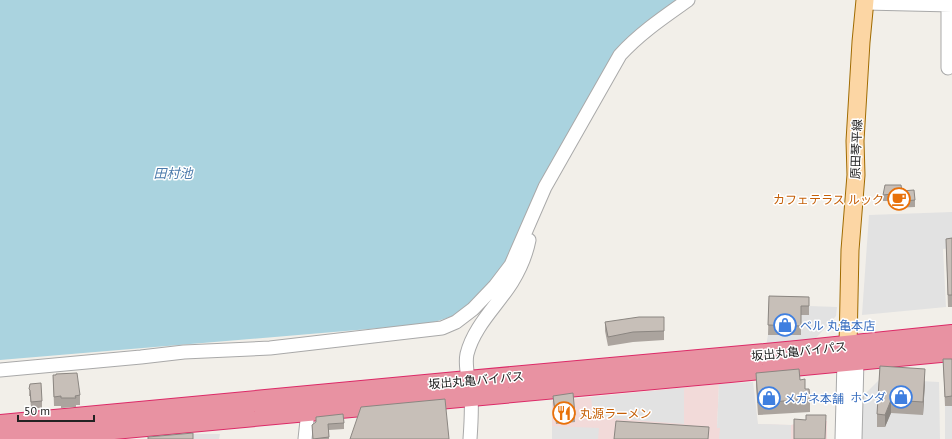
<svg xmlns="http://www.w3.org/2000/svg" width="952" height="439" font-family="'PT Sans','Noto Sans JP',sans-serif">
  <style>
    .commercial { fill: #f2dad9 }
    .parking { fill: #e2e2e2 }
    .water { fill: #aad3df }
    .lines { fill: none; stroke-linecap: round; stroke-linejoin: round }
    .minor-casing { stroke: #a9a9a9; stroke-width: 15 }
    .major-casing { stroke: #a06b00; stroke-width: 19 }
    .highway-casing { stroke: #dc2a67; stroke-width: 22 }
    .minor { stroke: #fff; stroke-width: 13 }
    .major { stroke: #fcd6a4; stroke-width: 17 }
    .highway { stroke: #e892a2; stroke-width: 20 }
    .wall { fill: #aba49e }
    .shaded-wall { fill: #8b8681 }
    .building { fill: #c7bfb8; stroke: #8b8681 }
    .labels { text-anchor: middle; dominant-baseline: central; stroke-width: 3; stroke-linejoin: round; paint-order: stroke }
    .street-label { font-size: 12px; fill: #222; stroke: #fff }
    .food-label { font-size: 12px; fill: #c56008; stroke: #fff; text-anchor: end }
    .shop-label { font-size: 12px; fill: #366cbe; stroke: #fff; text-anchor: start }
    .water-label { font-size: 13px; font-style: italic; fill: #4a7aab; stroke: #fff }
  </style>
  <rect width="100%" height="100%" fill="#f2efe9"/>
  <!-- commercial -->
  <path class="commercial" d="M719,384L717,428L750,424L791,425L805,421H827V439H552V401Z"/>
  <!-- parking -->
  <path class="parking" d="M952,212V248L943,249L946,307L862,315L869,215Z
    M809,306L837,307L836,316L816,338L766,346L768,335L801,315H809Z
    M952,361V439H945V406Z
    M880,379L939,382L940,439H861L862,397Z
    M753,382L758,424L791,425V439H719L720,428H717L719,384Z
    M684,388V424L593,417L591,397Z
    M552,426L599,428L598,439H552Z
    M193,434H220L219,439H193Z"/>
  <!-- water -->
  <path class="water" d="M0,0H680L644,25L515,249L478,301L453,316L428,324L0,360Z"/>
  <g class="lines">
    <!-- minor casing -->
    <g class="minor-casing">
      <path id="minor" d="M865,3L952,5
        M948,68V5
        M0,370L141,357L184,352L270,348L442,328L456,322L473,309L495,286L511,265L545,187L620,55C640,33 664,17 688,0
        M305,439L308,411
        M470,439C471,425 472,410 471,396C470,383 464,368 467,354C474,326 497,306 512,282C520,269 526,255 529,240
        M842,439L844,361
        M855,439L857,359"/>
    </g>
    <!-- major casing -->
    <g class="major-casing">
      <path id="major" d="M845,359L848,346L850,250L856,175L855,141L861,42L865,0"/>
    </g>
    <!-- highway casing -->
    <g class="highway-casing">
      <path id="highway" d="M0,425L468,381L797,351L952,335
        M6,439L730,372L952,351"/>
    </g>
    <!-- minor -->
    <use href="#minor" class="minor"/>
    <!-- major -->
    <use href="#major" class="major"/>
    <!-- highway -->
    <use href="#highway" class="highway"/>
  </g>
  <!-- wall -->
  <path class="wall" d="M902,191L915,200V207L894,208L892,201H883V195Z
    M952,238V307H948L946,239Z
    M769,296L809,297V315H801V335H768Z
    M664,317V340L633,342L608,346L605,331V322Z
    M943,359H952V406H945Z
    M880,366L925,381L923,415L891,413L885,427H877V414Z
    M756,373L800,380L810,399V412L758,415L756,385Z
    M53,375L80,395V405H76V407L61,408V406H54Z
    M30,384L42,401V408H31L30,396H29Z
    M553,396L575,415V422L556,424L553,402Z
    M344,423V429L329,430V439H313L312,425Z"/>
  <!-- shaded-wall -->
  <path class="shaded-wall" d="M925,369V381L923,415V402Z
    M891,400V413L885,427V415Z"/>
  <!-- building -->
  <path class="building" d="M885,185H901L902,191L914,190L915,200L894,202L892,194L883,195Z
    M952,238V295H948L946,239Z
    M769,296L809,297V306H801V326L768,325Z
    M639,317H664V331L633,332L608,337L605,322Z
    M943,359H952V396L945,397Z
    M880,366L925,369L923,402L891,400L885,415L877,414Z
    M799,369L800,380L805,379V389H809L810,399L758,403L756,373Z
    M77,373L80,395L75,396L76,398H61V396L54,397L53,375H56V374Z
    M41,383L42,401L31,402L30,390L29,389L30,384Z
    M573,393L575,415L556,418L553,396Z
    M445,399L449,439H350L361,407Z
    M343,414L344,423L328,424L329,437L313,439L312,425L316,422V417Z
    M806,415H826L825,439H794V419L806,420Z
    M616,421L709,427L708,439H614Z
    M193,433V439H148V437Z"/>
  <!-- icons -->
  <defs>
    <g id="cafe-ring" transform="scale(1.15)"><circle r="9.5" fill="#fff" stroke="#e8710a" stroke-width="1.5"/><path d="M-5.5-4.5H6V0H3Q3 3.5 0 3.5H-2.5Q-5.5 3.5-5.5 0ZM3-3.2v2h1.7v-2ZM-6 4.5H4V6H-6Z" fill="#e8710a"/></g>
    <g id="shop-ring" transform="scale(1.15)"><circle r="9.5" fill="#fff" stroke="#3f7fe0" stroke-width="1.5"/><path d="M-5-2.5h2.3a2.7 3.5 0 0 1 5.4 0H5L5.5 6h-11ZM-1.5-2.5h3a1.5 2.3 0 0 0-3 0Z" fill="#3f7fe0"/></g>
    <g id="restaurant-ring" transform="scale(1.15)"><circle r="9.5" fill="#fff" stroke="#e8710a" stroke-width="1.5"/><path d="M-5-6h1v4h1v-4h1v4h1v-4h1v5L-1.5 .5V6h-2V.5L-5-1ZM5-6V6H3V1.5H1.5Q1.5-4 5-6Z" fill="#e8710a"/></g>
  </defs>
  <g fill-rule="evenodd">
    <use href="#cafe-ring" x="899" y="199"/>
    <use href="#shop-ring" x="785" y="325"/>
    <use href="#shop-ring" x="901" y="397"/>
    <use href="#shop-ring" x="769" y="398"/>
    <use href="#restaurant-ring" x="564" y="413"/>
  </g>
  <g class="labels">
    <!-- street labels -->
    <g class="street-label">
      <text transform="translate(856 149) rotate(-88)">原田琴平線</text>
      <text transform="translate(799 351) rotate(-6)">坂出丸亀バイパス</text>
      <text transform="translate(476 380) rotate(-5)">坂出丸亀バイパス</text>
    </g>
    <!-- food labels -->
    <g class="food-label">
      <text x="884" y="199">カフェテラス ルック</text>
      <text x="580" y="413" text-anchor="start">丸源ラーメン</text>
    </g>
    <!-- shop labels -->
    <g class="shop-label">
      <text x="800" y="325">ベル 丸亀本店</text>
      <text x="886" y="397" text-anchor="end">ホンダ</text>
      <text x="784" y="398">メガネ本舗</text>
    </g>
    <!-- water labels -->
    <g class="water-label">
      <text x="173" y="173">田村池</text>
    </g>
  </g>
  <!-- scale -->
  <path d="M18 415v6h76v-6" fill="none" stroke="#222222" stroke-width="2"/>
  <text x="24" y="415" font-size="12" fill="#222222" stroke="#ffffff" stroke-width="3" paint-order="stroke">50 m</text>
</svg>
